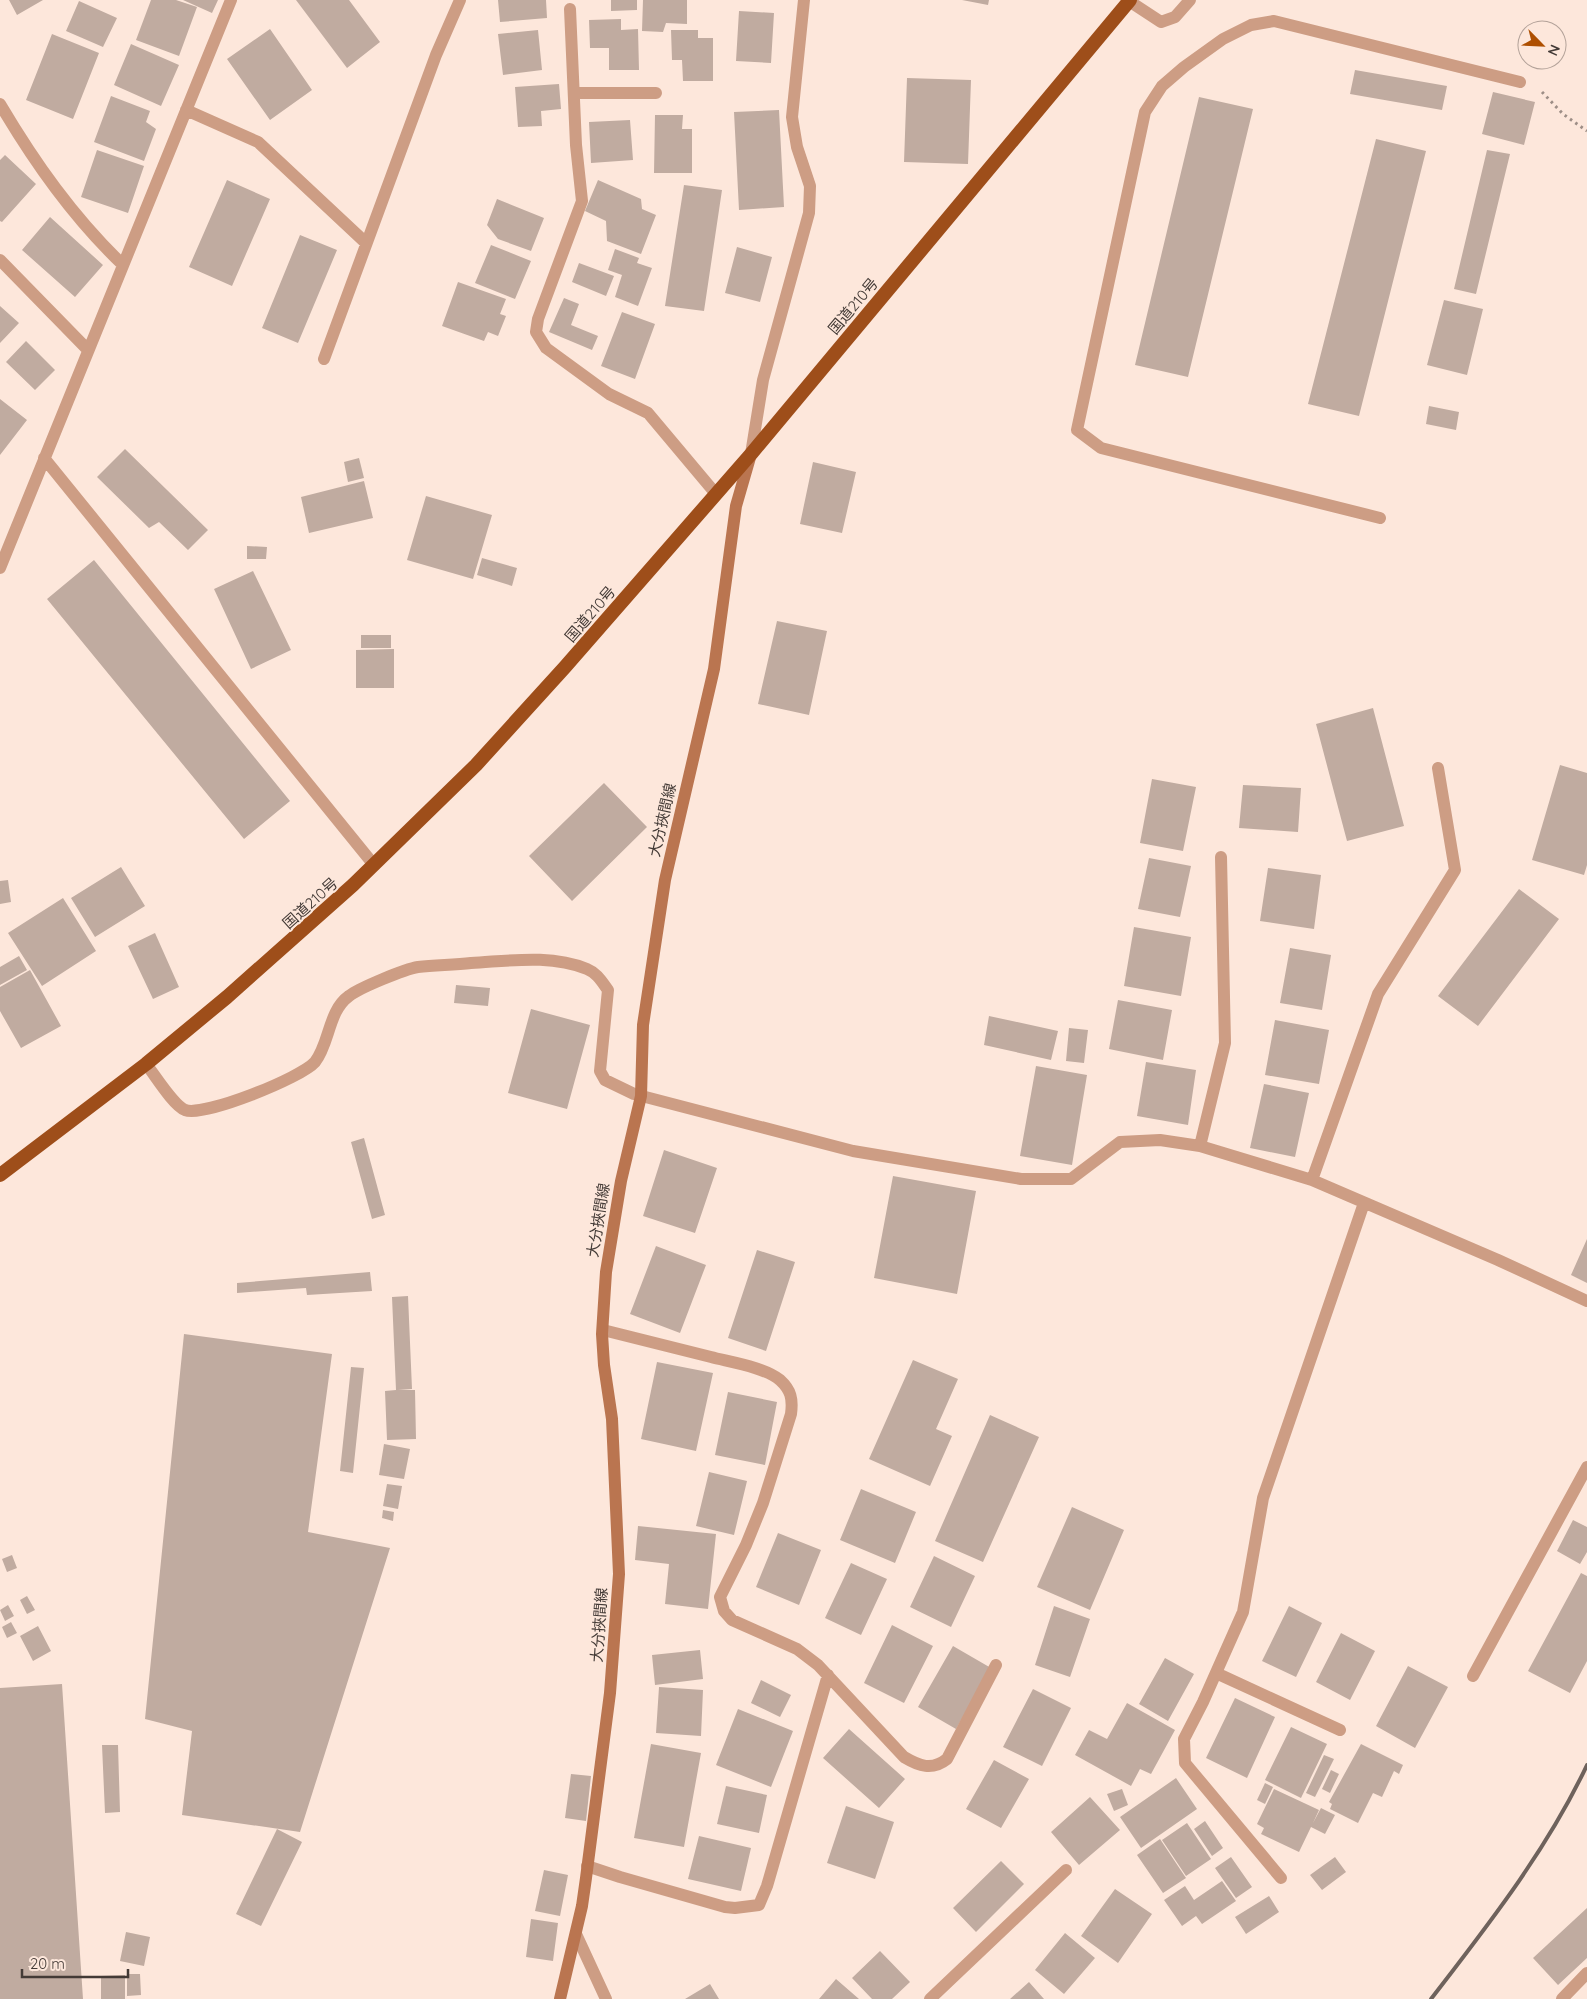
<svg xmlns="http://www.w3.org/2000/svg" width="1587" height="1999" font-family="Quicksand,'Noto Sans JP',sans-serif">
  <style>
    .building { fill: #c0aba0 }
    .lines { fill: none; stroke-linecap: round; stroke-linejoin: round }
    .path { stroke: #9d8e86; stroke-width: 3; stroke-dasharray: 2.5 4; stroke-linecap: butt }
    .service { stroke: #cd9d84; stroke-width: 12 }
    .minor { stroke: #cd9d84; stroke-width: 12 }
    .secondary { stroke: #ba7550; stroke-width: 12 }
    .trunk { stroke: #9e4e1a; stroke-width: 14 }
    .rail { stroke: #6e625c; stroke-width: 4 }
    .labels { text-anchor: middle; dominant-baseline: central; stroke-width: 4; stroke-linejoin: round; paint-order: stroke }
    .street-label { font-size: 15px; fill: #433a36; stroke: #fde7db }
  </style>
  <rect width="100%" height="100%" fill="#fde7db"/>
  <!-- building -->
  <path class="building" d="M9,0H43L17,15Z
    M151,0H176L197,7L179,56L136,40Z
    M183,0H218L212,13Z
    M296,0H349L380,42L347,68Z
    M498,0H546L547,18L500,22Z
    M611,0H637V10L611,11Z
    M643,0H687V24L666,23L663,32L642,31Z
    M962,0H989L988,5Z
    M79,1L117,18L103,47L66,31Z
    M739,11L774,13L771,63L736,61Z
    M621,19V30L638,29L639,70H609V48H590L589,20Z
    M270,29L312,90L270,120L227,59Z
    M538,30L542,70L503,75L498,34Z
    M671,30H698V38H713V81H683L682,60H672Z
    M52,34L99,53L73,119L26,100Z
    M131,44L179,65L161,106L114,85Z
    M1355,70L1447,86L1442,110L1350,94Z
    M907,78L971,80L968,164L904,162Z
    M559,84L561,109L541,111L542,126L518,127L515,87Z
    M1493,92L1535,102L1524,145L1482,134Z
    M111,96L150,111L146,122L156,129L144,161L94,142Z
    M1199,97L1253,109L1188,377L1135,365Z
    M779,110L784,207L739,210L734,112Z
    M655,115H683L682,129H692V173H654Z
    M630,120L633,160L591,163L589,122Z
    M1376,139L1426,151L1359,416L1308,404Z
    M97,150L144,166L128,213L81,197Z
    M1487,150L1510,154L1476,294L1454,289Z
    M5,155L36,184L2,222L0,221V160Z
    M227,180L270,199L232,286L189,267Z
    M598,180L641,199L642,209L656,215L641,254L607,241L606,221L585,211Z
    M684,185L722,190L704,311L665,306Z
    M497,199L544,218L531,251L498,239L487,225Z
    M50,217L103,265L75,297L22,250Z
    M300,235L337,250L298,343L262,328Z
    M491,245L531,261L515,299L475,283Z
    M737,247L772,257L760,302L725,293Z
    M615,249L639,258L637,263L652,268L638,306L615,297L622,275L608,270Z
    M579,263L614,276L606,296L572,282Z
    M458,282L506,299L500,314L506,316L498,336L488,332L484,341L442,326Z
    M564,298L579,304L571,325L598,336L592,350L549,332Z
    M1444,300L1483,309L1467,375L1427,365Z
    M0,306L19,323L0,343Z
    M622,312L655,324L635,379L601,366Z
    M26,341L55,370L35,390L6,362Z
    M0,399L27,420L0,455Z
    M1429,406L1459,412L1456,430L1426,424Z
    M125,449L208,530L188,550L159,522L149,528L97,477Z
    M359,458L364,478L348,482L344,462Z
    M813,462L856,472L842,533L800,524Z
    M364,481L373,518L309,533L301,497Z
    M426,496L492,515L473,579L407,560Z
    M247,546L267,547L266,559H247Z
    M482,558L517,568L512,586L477,575Z
    M94,560L290,801L244,839L47,599Z
    M253,571L291,650L251,669L214,589Z
    M777,621L827,631L809,715L758,704Z
    M361,635H391V648H361Z
    M394,649V688H356V650Z
    M1373,708L1404,826L1347,841L1316,724Z
    M1560,765L1587,773V865L1584,875L1532,860Z
    M1152,779L1196,787L1183,851L1140,843Z
    M604,783L647,827L572,901L529,856Z
    M1243,785L1301,788L1298,832L1239,828Z
    M1149,858L1191,866L1180,917L1138,909Z
    M121,867L145,906L95,937L71,898Z
    M1268,868L1321,875L1314,929L1260,921Z
    M8,880L11,902L0,904V881Z
    M1519,889L1559,919L1478,1026L1438,996Z
    M63,898L96,951L42,986L8,933Z
    M1134,927L1191,937L1181,996L1124,986Z
    M155,933L179,987L153,999L128,946Z
    M1290,948L1331,955L1322,1010L1280,1003Z
    M19,956L27,970L0,985V967Z
    M30,970L61,1026L21,1048L0,1011V987Z
    M456,985L490,988L488,1006L454,1003Z
    M1118,1000L1172,1010L1163,1060L1109,1049Z
    M531,1009L590,1025L567,1109L508,1093Z
    M989,1016L1058,1031L1051,1060L984,1045Z
    M1275,1020L1329,1030L1319,1084L1265,1075Z
    M1069,1028L1088,1030L1084,1063L1066,1061Z
    M1146,1062L1196,1070L1188,1125L1137,1116Z
    M1036,1066L1087,1075L1072,1165L1020,1156Z
    M1264,1084L1309,1093L1295,1157L1250,1148Z
    M364,1138L385,1215L372,1219L351,1142Z
    M664,1150L717,1168L695,1233L643,1216Z
    M893,1176L976,1191L957,1294L874,1278Z
    M1587,1239V1283L1571,1275Z
    M656,1246L706,1265L680,1333L630,1314Z
    M757,1250L795,1262L766,1351L728,1338Z
    M370,1272L372,1291L307,1295L306,1288L237,1293V1283Z
    M408,1296L412,1389L398,1390H415L416,1439L387,1440L385,1391L396,1390L392,1297Z
    M184,1334L332,1354L308,1532L390,1548L300,1832L182,1815L192,1731L145,1719Z
    M913,1360L958,1379L936,1429L952,1436L930,1486L869,1459Z
    M657,1362L713,1373L696,1451L641,1439Z
    M351,1367L364,1368L353,1473L340,1471Z
    M728,1392L777,1402L765,1465L715,1455Z
    M990,1415L1039,1437L983,1562L935,1541Z
    M384,1444L410,1449L404,1479L379,1475Z
    M709,1472L747,1481L734,1535L696,1526Z
    M387,1484L402,1486L398,1509L383,1506Z
    M861,1489L916,1512L895,1563L840,1540Z
    M1072,1507L1124,1530L1090,1610L1037,1587Z
    M383,1510L394,1512L393,1521L382,1518Z
    M1573,1520L1587,1527V1552L1580,1564L1557,1551Z
    M638,1526L716,1534L708,1609L665,1604L669,1564L635,1560Z
    M778,1533L821,1550L799,1605L756,1587Z
    M12,1555L17,1568L7,1572L2,1559Z
    M934,1556L975,1576L951,1627L910,1607Z
    M851,1563L887,1579L861,1635L825,1618Z
    M1581,1573L1587,1576V1661L1570,1693L1528,1671Z
    M27,1596L35,1610L27,1614L20,1600Z
    M8,1605L14,1616L5,1621L0,1610Z
    M1054,1606L1090,1619L1070,1677L1035,1665Z
    M1289,1606L1322,1623L1296,1677L1262,1661Z
    M11,1622L17,1633L7,1638L2,1627Z
    M892,1625L933,1646L904,1703L864,1683Z
    M38,1626L51,1651L33,1661L20,1636Z
    M1341,1633L1375,1651L1350,1700L1316,1682Z
    M953,1646L991,1668L956,1729L918,1707Z
    M700,1650L703,1679L655,1685L652,1655Z
    M1165,1658L1194,1674L1168,1721L1139,1704Z
    M1408,1666L1448,1687L1415,1748L1376,1726Z
    M761,1680L791,1695L780,1717L751,1703Z
    M62,1684L83,1999H0V1688Z
    M659,1687L703,1690L701,1736L656,1733Z
    M1033,1689L1071,1708L1042,1766L1003,1747Z
    M1235,1698L1275,1717L1247,1778L1206,1758Z
    M1127,1703L1175,1730L1151,1774L1140,1769L1131,1786L1075,1755L1089,1730L1107,1739Z
    M738,1709L793,1731L771,1787L716,1765Z
    M1291,1727L1327,1744L1301,1798L1265,1780Z
    M849,1729L905,1779L879,1808L823,1758Z
    M651,1744L701,1753L684,1847L634,1838Z
    M1361,1744L1403,1765L1399,1774L1394,1771L1382,1797L1373,1793L1358,1823L1330,1809L1332,1804L1329,1802Z
    M102,1745H118L120,1812L105,1813Z
    M1324,1755L1334,1759L1315,1797L1306,1793Z
    M994,1760L1029,1779L1001,1828L966,1809Z
    M1331,1770L1339,1774L1330,1793L1322,1789Z
    M571,1774L591,1776L586,1821L565,1818Z
    M1176,1778L1197,1809L1141,1848L1120,1817Z
    M1265,1783L1273,1787L1265,1804L1257,1800Z
    M726,1786L767,1795L759,1833L717,1824Z
    M1122,1789L1128,1805L1114,1811L1107,1794Z
    M1274,1789L1319,1810L1313,1823L1321,1808L1335,1815L1325,1834L1311,1827L1299,1852L1261,1834L1264,1828L1257,1824Z
    M1090,1797L1120,1830L1079,1865L1051,1832Z
    M846,1806L894,1822L875,1879L827,1863Z
    M1205,1821L1223,1848L1212,1856L1194,1829Z
    M1187,1823L1211,1859L1186,1876L1162,1840Z
    M277,1829L302,1842L261,1926L236,1914Z
    M699,1836L751,1848L741,1891L688,1879Z
    M1160,1839L1186,1878L1163,1893L1137,1855Z
    M1231,1857L1252,1887L1236,1898L1215,1868Z
    M1335,1857L1346,1872L1322,1890L1310,1875Z
    M1001,1861L1024,1884L976,1932L953,1908Z
    M544,1870L568,1875L560,1916L535,1911Z
    M1222,1881L1236,1901L1202,1924L1196,1916L1182,1926L1164,1900L1185,1886L1194,1900Z
    M1115,1889L1152,1914L1118,1963L1081,1936Z
    M1269,1896L1279,1912L1246,1934L1235,1917Z
    M1587,1908V1958L1558,1985L1533,1958Z
    M531,1919L558,1923L553,1961L526,1957Z
    M126,1932L150,1937L144,1966L120,1961Z
    M1065,1933L1095,1958L1064,1994L1035,1970Z
    M880,1951L910,1982L892,1999H872L852,1978Z
    M127,1974H140L141,1995L127,1996Z
    M125,1975V1999H101V1976Z
    M836,1979L859,1999H819Z
    M1029,1982L1044,1999H1010Z
    M710,1984L719,1999H685Z"/>
  <g class="lines">
    <!-- path -->
    <path class="path" d="M1542,92L1563,114L1587,131"/>
    <!-- service -->
    <path class="service" d="M1129,1L1161,22L1175,17L1190,0
      M1380,518L1101,448L1077,430L1145,112L1162,86L1184,67L1223,39L1251,25L1274,21L1520,82"/>
    <!-- minor -->
    <path class="minor" d="M570,9L576,145L582,201L538,319L536,332L546,348L609,394L648,413L716,494
      M574,93H656
      M0,104C35,163 73,217 123,265
      M186,110L258,142L366,243
      M0,260L88,350
      M324,359L436,55L460,0
      M751,454L763,380L809,213L810,186L797,147L792,117L804,0
      M44,458L374,865
      M0,568L231,0
      M146,1064C155,1075 173,1105 185,1110C204,1117 301,1078 315,1062C330,1043 328,1011 349,996C359,988 405,969 418,967C436,965 454,965 471,963C509,961 550,954 587,969C597,973 602,982 608,990L600,1071L605,1080L634,1094L853,1151L1021,1179H1071L1120,1142L1160,1140L1200,1146L1312,1180L1498,1260L1587,1301
      M1200,1146L1225,1043L1221,857
      M1312,1180L1378,994L1455,870L1438,768
      M603,1330C639,1339 675,1348 711,1357C730,1362 764,1367 780,1380C791,1390 793,1399 791,1414L763,1503L746,1545L720,1597L724,1611L732,1620L797,1649L818,1665L904,1757C919,1766 932,1771 947,1759L996,1665
      M1216,1673L1340,1730
      M1473,1676L1587,1467
      M587,1866L620,1877L725,1907L735,1908L759,1905L767,1886L828,1675
      M1281,1878L1185,1763L1184,1739L1203,1702L1243,1612L1263,1498L1364,1203
      M576,1934L606,1999
      M930,1999L1066,1870
      M1562,1999L1587,1973"/>
    <!-- secondary -->
    <path class="secondary" d="M560,1999L582,1906L586,1878L610,1693L619,1574L612,1419L604,1365L602,1334L606,1272L621,1181L641,1096L643,1025L665,880L714,669L736,506L751,454"/>
    <!-- trunk -->
    <path class="trunk" d="M0,1175L146,1064L227,997L353,885L476,765L565,667L751,454L1130,0"/>
    <!-- rail -->
    <path class="rail" d="M1431,1999C1488,1925 1547,1850 1587,1765"/>
  </g>
  <g class="labels">
    <!-- street labels -->
    <g class="street-label">
      <text transform="translate(853 306) rotate(-50)">国道210号</text>
      <text transform="translate(590 614) rotate(-49)">国道210号</text>
      <text transform="translate(662 820) rotate(-77)">大分挾間線</text>
      <text transform="translate(310 903) rotate(-42)">国道210号</text>
      <text transform="translate(598 1220) rotate(-81)">大分挾間線</text>
      <text transform="translate(599 1625) rotate(-86)">大分挾間線</text>
    </g>
  </g>
  <!-- north arrow -->
  <g transform="translate(1542 45) rotate(114)"><circle r="24" fill="#fde7db" stroke="#b3a299"/>
  <path d="M0-4L9 19L0 12L-9 19Z" fill="#ae4f01"/>
  <text y="-8" font-size="14" font-weight="bold" text-anchor="middle" fill="#433a36">N</text>
  </g>
  <!-- scale -->
  <path d="M22 1969v8h106v-8" fill="none" stroke="#433a36" stroke-width="2.5"/>
  <text x="30" y="1969" font-size="15" fill="#433a36" stroke="#fde7db" stroke-width="4" paint-order="stroke">20 m</text>
</svg>
